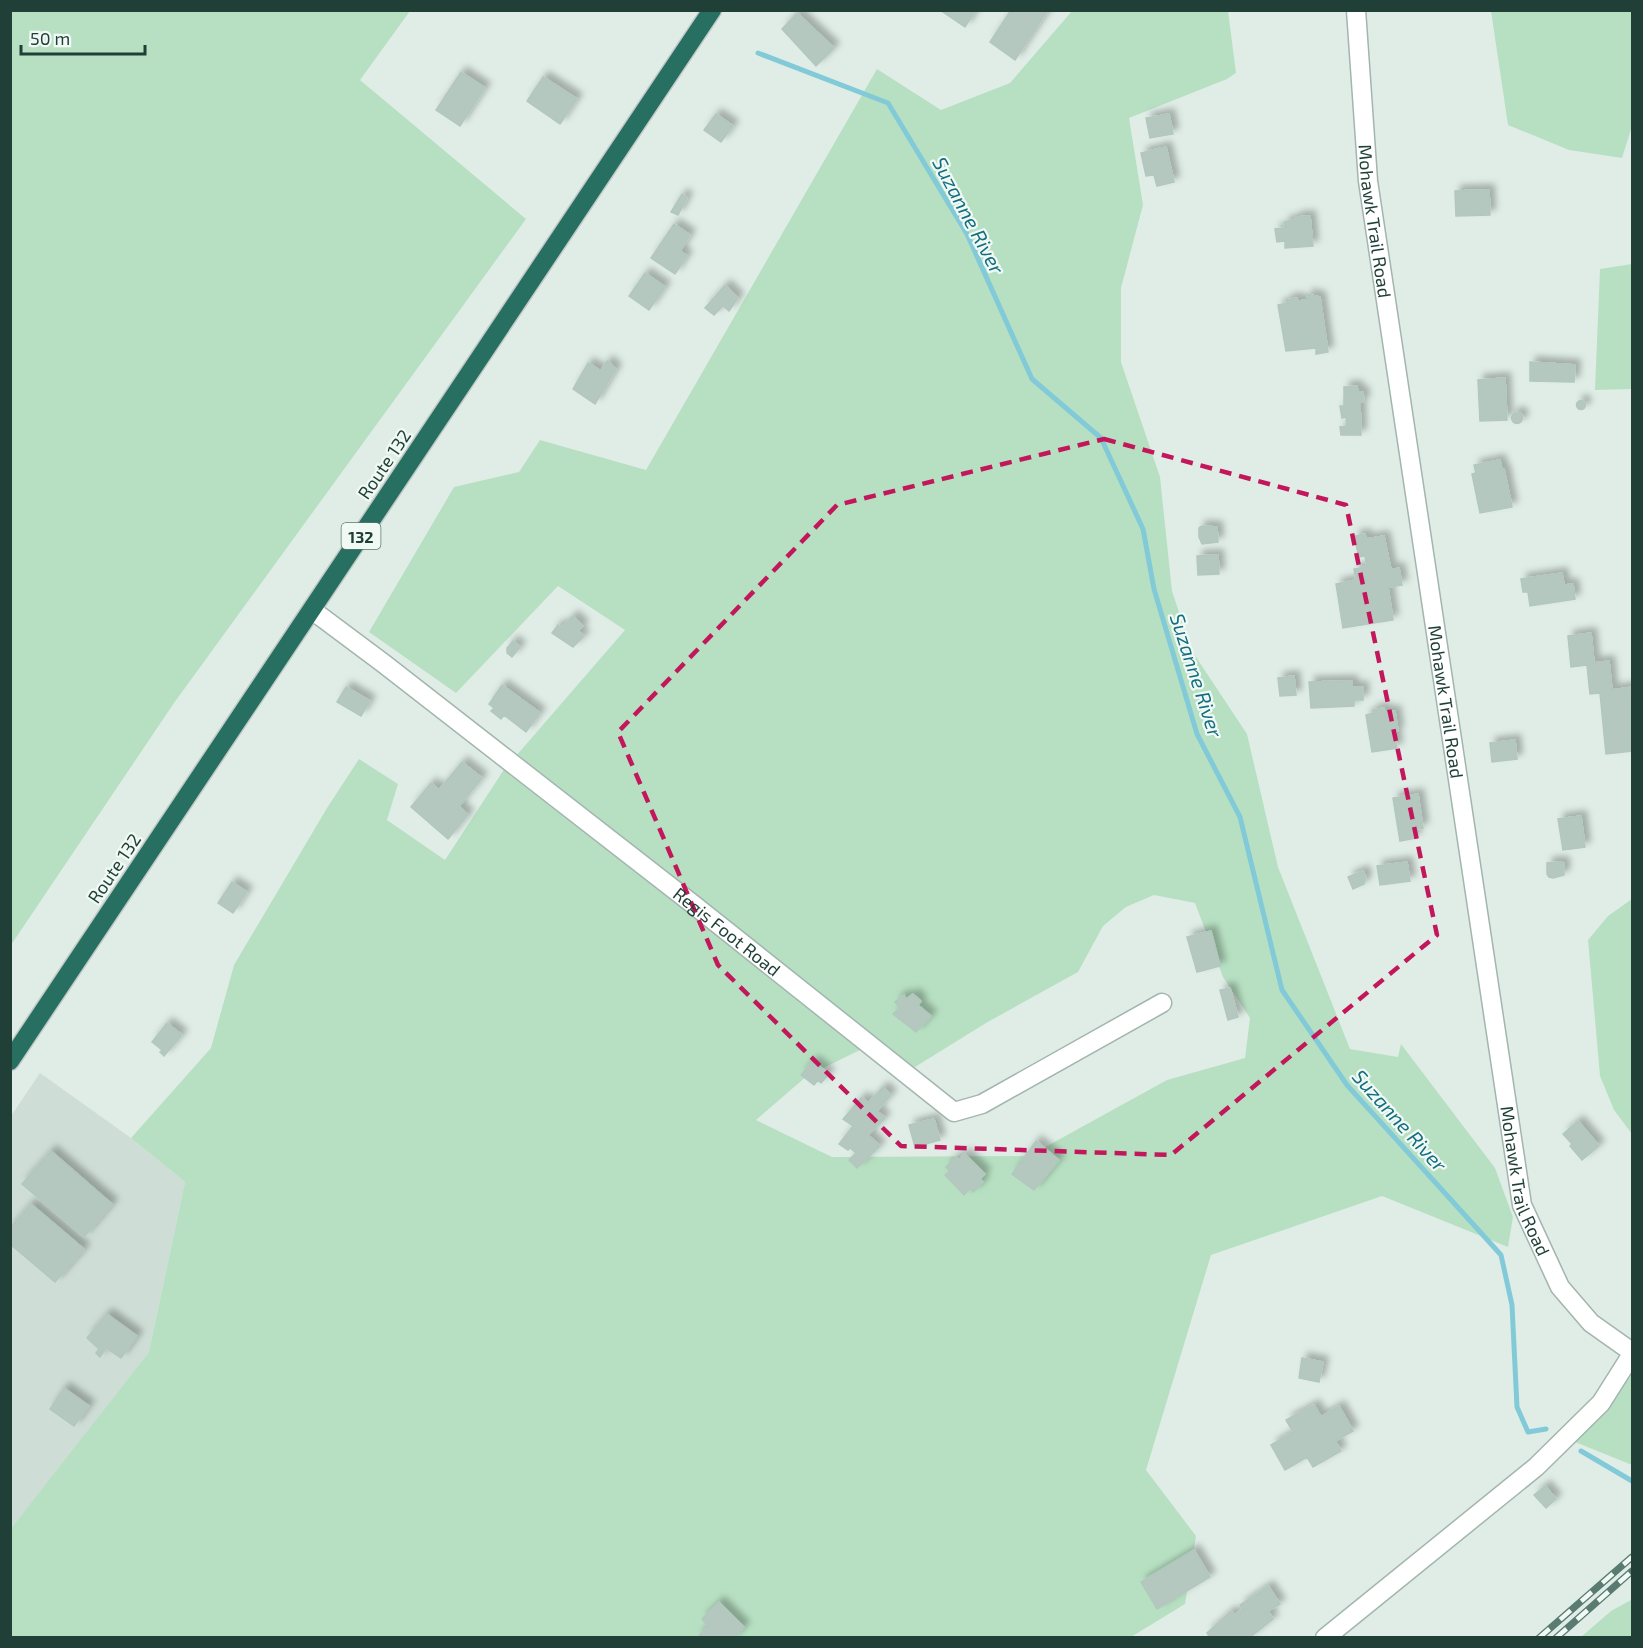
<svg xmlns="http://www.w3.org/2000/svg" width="1643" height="1648" font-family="'Exo 2',sans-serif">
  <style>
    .built { fill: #ceddd6 }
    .green { fill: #b7e0c2; fill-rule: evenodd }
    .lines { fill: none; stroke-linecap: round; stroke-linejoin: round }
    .stream { stroke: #82cad8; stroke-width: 5 }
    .building { fill: #b5c8c0; stroke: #b2c7be; stroke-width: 1.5; filter: url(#shadow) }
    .minor-casing { stroke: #a2b5af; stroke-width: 21 }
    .highway-casing { stroke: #c0c9c7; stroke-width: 21 }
    .minor { stroke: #fff; stroke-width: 18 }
    .highway { stroke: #276f60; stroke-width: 18 }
    .rail-casing { stroke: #597b72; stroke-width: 7 }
    .rail { stroke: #f1f9f5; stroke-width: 4.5; stroke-dasharray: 14; stroke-linecap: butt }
    .marked { fill: none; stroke: #c2185b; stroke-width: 4.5; stroke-dasharray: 12 8; stroke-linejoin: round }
    .labels { text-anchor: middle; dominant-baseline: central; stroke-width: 4.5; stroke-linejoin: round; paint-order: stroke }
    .shield { fill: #f1f9f5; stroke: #5e7770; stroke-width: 1.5 }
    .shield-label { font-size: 16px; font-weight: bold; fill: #1f3f37 }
    .street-label { font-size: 18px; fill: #1f3f37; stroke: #f1f9f5 }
    .water-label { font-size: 20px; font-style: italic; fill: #136e82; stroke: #f1f9f5 }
  </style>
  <defs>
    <filter id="shadow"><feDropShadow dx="5.5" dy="-5.5" stdDeviation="3" flood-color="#0004"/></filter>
  </defs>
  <rect width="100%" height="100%" fill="#e0ede7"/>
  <!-- built -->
  <path class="built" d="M40,1073L131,1138L185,1182L149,1352L11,1530V1116Z"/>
  <!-- green -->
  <path class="green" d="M11,10L410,11L360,80L526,219L174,703L11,945Z
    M1072,11H1228L1236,73L1227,79L1129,118L1143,205L1121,288V362L1160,477L1172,591L1192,651L1247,734L1278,867L1350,1049L1398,1057L1401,1044L1495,1168L1513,1217L1508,1247L1382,1196L1211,1255L1146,1470L1196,1536L1185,1604L1131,1637H11L10,1530L149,1352L185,1182L131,1138L211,1048L234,965L327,808L359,759L398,784L387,820L445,860L503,771L625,630L558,586L456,693L369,632L454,487L519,472L540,440L646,470L877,69L941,110L1010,83ZM1154,895L1195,903L1223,977L1250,1018L1245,1058L1167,1080L1029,1156L832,1157L756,1120L807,1076L860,1050L915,1067L986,1023L1078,972L1103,926L1126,907Z
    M1491,11H1632V126L1622,158L1569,150L1508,125Z
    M1632,264V389L1595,390L1600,269Z
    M1632,899V1134L1614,1110L1600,1076L1588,940L1608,916Z
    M1632,1354V1465L1565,1438Z
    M1631,1600L1632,1637H1581L1611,1611Z"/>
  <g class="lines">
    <!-- stream -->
    <path class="stream" d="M758,53L888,103L967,234L1032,379L1101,438L1143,529L1154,589L1197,734L1240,817L1282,990L1347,1085L1501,1255L1512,1305L1517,1407L1528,1432L1546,1429
      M1581,1451L1632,1481"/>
  </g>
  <!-- building -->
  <path class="building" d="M940,10H976L965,27Z
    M1011,10H1048L1015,60L990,42Z
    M797,13L834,48L816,66L782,29Z
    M461,72L485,88L460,126L436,110Z
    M543,77L577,99L560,124L527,101Z
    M716,114L733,126L721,142L704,130Z
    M1169,114L1173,134L1150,138L1146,118Z
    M1166,147L1174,182L1157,186L1154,175L1146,176L1141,153Z
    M1489,190L1490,215L1456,216L1455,191Z
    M682,194L687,198L678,215L671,212Z
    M1310,216L1313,246L1285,248V241L1277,242L1275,229L1285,228L1284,222L1296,219V217Z
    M674,224L690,235L680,251L687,256L675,274L651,258Z
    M645,273L665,287L649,310L629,296Z
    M725,285L738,298L729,311L723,306L714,315L705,308Z
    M1307,294L1320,297L1328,352L1316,354V348L1286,351L1278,305L1287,303L1286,300L1297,298L1298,301L1308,300Z
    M607,361L616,369L595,404L573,389L588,363L601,371Z
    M1530,362L1575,365L1574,382L1530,381Z
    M1505,378L1507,420L1480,421L1478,380Z
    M1357,386L1358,392H1363L1364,402H1360L1361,435H1341L1340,427L1347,426L1346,417L1342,418L1340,406H1344V387Z
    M1576.5 405a4.5 4.5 0 1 1 9 0a4.5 4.5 0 1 1-9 0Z
    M1511.5 418a5.5 5.5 0 1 1 11 0a5.5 5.5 0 1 1-11 0Z
    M1500,460L1502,470L1504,469L1512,507L1480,513L1472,474L1476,473L1474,465Z
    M1202,526L1217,527L1218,542L1202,544L1199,537V528Z
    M1365,534L1366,539L1384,536L1391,570L1399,568L1402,585L1388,587L1393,620L1343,628L1336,584L1356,580L1354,569L1367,567L1365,556L1359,557L1354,536Z
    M1218,555L1219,574L1198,575L1197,556Z
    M1562,573L1564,585L1573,584L1575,599L1530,606L1528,592H1523L1521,579Z
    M573,616L583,626L578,631L584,636L573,647L552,633L558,625L561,628Z
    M1591,633L1594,663L1609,661L1612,690L1632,687V751L1606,754L1600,693L1590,694L1587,665L1571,667L1568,636Z
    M513,641L520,647L512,657L507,653V648Z
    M1294,676L1296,695L1280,696L1278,678Z
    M1352,681V687H1363V700H1354V706L1311,708L1309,682Z
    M502,685L540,713L526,732L504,715L501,719L491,711L494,708L489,704Z
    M346,687L370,701L361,716L337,702Z
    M1384,708L1385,712L1395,711L1398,731L1395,732L1397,748L1372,752L1366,715L1373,713V710Z
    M1515,740L1517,759L1492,762L1490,743Z
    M462,762L482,778L459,806L468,815L448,839L411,807L431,783L439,790Z
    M1418,794L1423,828L1415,829L1416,838L1400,841L1393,798Z
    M1581,816L1585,847L1563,850L1558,819Z
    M1407,862L1410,881L1380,885L1377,866Z
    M1558,862L1564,863V875L1553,878L1549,877L1547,874V863Z
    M1363,871L1366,877L1364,884L1353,889L1348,877Z
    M232,882L247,892L233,913L218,903Z
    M1211,931L1220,966L1197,972L1187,937Z
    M1230,988L1238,1017L1228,1020L1220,990Z
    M913,994L921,1001L918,1005L931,1016L916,1032L893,1014L900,1008L895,1002L904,995L906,999Z
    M167,1023L182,1035L164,1056L160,1052L162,1050L152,1042Z
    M813,1061L829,1074L821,1083L818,1080L814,1085L801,1075Z
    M883,1087L891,1095L877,1111L885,1118L868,1135L880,1146L857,1168L849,1160L856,1153L850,1148L848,1150L839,1144L853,1126L843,1119L862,1097L868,1103Z
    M934,1119L940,1140L915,1147L909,1125Z
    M1578,1121L1599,1146L1582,1160L1570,1146L1572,1144L1563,1134Z
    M1036,1141L1059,1160L1034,1190L1012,1174Z
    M51,1151L112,1204L84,1237L22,1184Z
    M965,1154L985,1174L980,1179L983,1182L973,1192L970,1188L964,1195L945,1175L950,1171L946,1167L956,1157L959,1159Z
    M31,1204L84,1249L55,1282L10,1244V1228Z
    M107,1314L137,1336L121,1358L106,1348L100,1357L96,1353L99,1349L87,1338Z
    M1302,1358L1323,1362L1319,1382L1299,1378Z
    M64,1388L89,1406L74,1426L50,1409Z
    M1314,1405L1321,1417L1339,1406L1353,1431L1335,1441L1341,1451L1313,1467L1307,1457L1285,1470L1271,1445L1293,1432L1286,1420Z
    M1545,1486L1556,1499L1546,1508L1534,1495Z
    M1194,1550L1210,1577L1157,1609L1141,1582Z
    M1268,1586L1280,1604L1268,1611L1273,1619L1249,1638H1210L1207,1633L1231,1611L1234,1615L1242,1609L1240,1605Z
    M719,1602L744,1627L734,1638H697L708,1626L702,1619Z"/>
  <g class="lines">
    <!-- minor casing -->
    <g class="minor-casing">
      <g id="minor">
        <path id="s1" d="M1356,10L1368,181L1522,1205L1560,1287L1591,1323L1632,1352"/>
        <path id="s2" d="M312,610L383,663L694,905L954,1112L982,1104L1162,1003"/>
        <path d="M1325,1638L1536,1467L1601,1403L1632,1354"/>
      </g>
    </g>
    <!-- highway casing -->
    <g class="highway-casing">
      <path id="highway" d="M10,1061L712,10"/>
    </g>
    <!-- minor -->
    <use href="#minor" class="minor"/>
    <!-- highway -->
    <use href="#highway" class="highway"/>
    <!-- rail casing -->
    <g class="rail-casing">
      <path id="rail" d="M1539,1638L1632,1557
        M1556,1638L1632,1571"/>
    </g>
    <!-- rail -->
    <use href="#rail" class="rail"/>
  </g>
  <!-- marked area -->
  <path class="marked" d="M1104,439L1346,505L1437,935L1171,1155L901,1146L718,965L618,732L837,505Z"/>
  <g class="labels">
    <!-- shield labels -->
    <rect class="shield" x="341.5" y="523" width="39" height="26" rx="4.5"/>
    <g class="shield-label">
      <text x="361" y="536">132</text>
    </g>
    <!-- street labels -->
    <g class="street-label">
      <text stroke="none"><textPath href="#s1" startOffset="212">Mohawk Trail Road</textPath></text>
      <text transform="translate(384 464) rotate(-56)">Route 132</text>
      <text stroke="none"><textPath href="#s1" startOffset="698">Mohawk Trail Road</textPath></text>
      <text transform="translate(114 868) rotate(-56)">Route 132</text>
      <text stroke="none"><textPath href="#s2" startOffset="525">Regis Foot Road</textPath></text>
      <text stroke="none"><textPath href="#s1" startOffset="1184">Mohawk Trail Road</textPath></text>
    </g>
    <!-- water labels -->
    <g class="water-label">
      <text transform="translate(969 215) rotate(62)">Suzanne River</text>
      <text transform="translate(1197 675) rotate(72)">Suzanne River</text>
      <text transform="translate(1400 1120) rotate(48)">Suzanne River</text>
    </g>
  </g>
  <!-- border -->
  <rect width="1643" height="1648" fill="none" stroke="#1f3f37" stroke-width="24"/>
  <!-- scale -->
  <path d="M21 45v9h124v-9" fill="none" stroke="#1f3f37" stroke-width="3"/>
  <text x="30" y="45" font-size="18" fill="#1f3f37" stroke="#f1f9f5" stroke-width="4.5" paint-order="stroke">50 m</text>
</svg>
